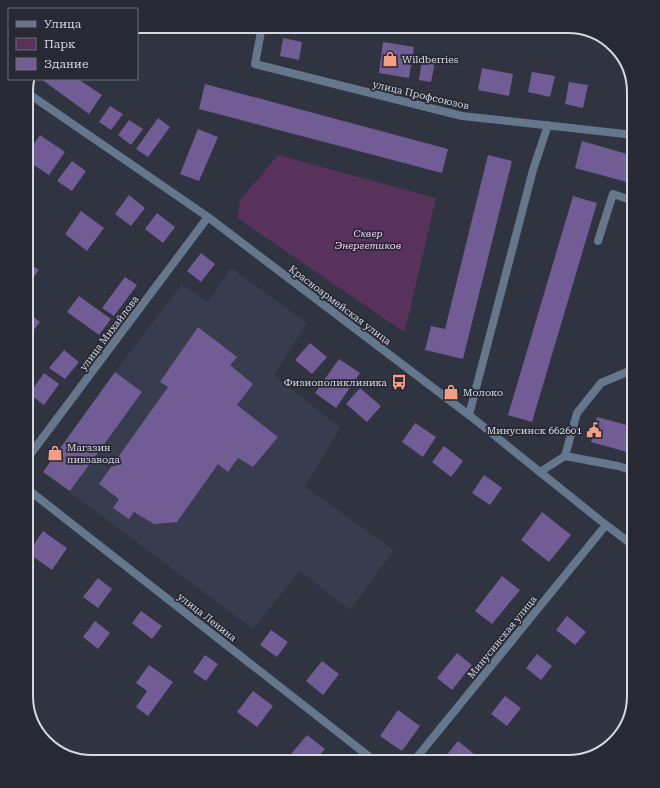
<svg xmlns="http://www.w3.org/2000/svg" width="660" height="788" font-family="'Roboto Serif',serif">
  <style>
    .built { fill: #383c4f }
    .green { fill: #58325b }
    .building { fill: #715c95 }
    .lines { fill: none; stroke-linecap: round; stroke-linejoin: round }
    .lane { stroke: #64778c; stroke-width: 8 }
    .street { stroke: #64778c; stroke-width: 8 }
    .labels { text-anchor: middle; dominant-baseline: central; stroke-width: 3.5; stroke-linejoin: round; paint-order: stroke }
    .poi-label { font-size: 10px; fill: #d6d8e0; stroke: #272935; text-anchor: start }
    .street-label { font-size: 10px; fill: #d6d8e0; stroke: #272935 }
    .park-label { font-size: 10px; font-style: italic; fill: #f6cdf8; stroke: #272935 }
    .rim { fill: none; stroke: #d6d8e0; stroke-width: 2 }
  </style>
  <rect width="100%" height="100%" fill="#303340"/>
  <!-- built -->
  <path class="built" d="M231,268L307,323L274,375L340,428L305,487L394,550L350,610L300,571L253,629L43,472L115,372L182,284L208,302Z"/>
  <!-- green -->
  <path class="green" d="M278,155L436,198L408,318L404,332L237,218L240,200Z"/>
  <!-- building -->
  <path class="building" d="M295,26H322L321,32Z
    M283,38L302,42L299,60L280,56Z
    M383,42L414,47L409,78L379,73Z
    M422,60L435,62L431,82L419,80Z
    M482,68L513,74L509,96L478,90Z
    M532,72L555,76L550,97L528,92Z
    M41,79H78L102,95L89,114Z
    M569,82L588,85L583,108L565,104Z
    M205,84L448,149L442,173L199,109Z
    M110,106L123,114L111,130L99,122Z
    M158,118L170,127L148,157L136,149Z
    M129,120L143,129L131,145L118,135Z
    M26,123L33,128L26,139Z
    M198,129L218,137L199,181L180,174Z
    M40,135L65,152L49,175L26,160V155Z
    M582,141L634,156V184L575,168Z
    M488,155L512,161L463,359L425,350L431,326L445,329Z
    M72,161L86,171L72,191L57,181Z
    M129,195L145,208L131,226L115,214Z
    M573,196L597,203L532,422L508,415Z
    M81,211L104,228L87,251L65,234Z
    M157,213L175,227L163,243L145,229Z
    M201,253L215,264L201,282L187,271Z
    M26,262L39,270L26,288Z
    M125,277L137,285L114,316L102,308Z
    M79,296L111,319L99,335L67,312Z
    M26,311L40,322L26,340Z
    M198,327L237,357L230,365L253,384L237,405L278,437L253,467L238,458L228,472L218,464L177,522L154,524L134,512L129,519L113,508L119,499L99,484L168,387L160,382Z
    M310,343L327,357L312,374L295,360Z
    M64,350L79,362L65,379L49,368Z
    M339,359L360,373L336,408L315,393Z
    M115,372L142,392L70,491L43,472Z
    M44,373L59,384L44,405L29,394Z
    M360,388L381,406L367,422L346,404Z
    M597,417L634,427V454L591,442Z
    M415,423L436,437L423,457L402,442Z
    M444,446L463,461L451,477L432,462Z
    M484,475L502,488L490,505L472,493Z
    M542,512L571,535L549,562L521,540Z
    M43,531L67,548L52,570L28,553Z
    M502,576L520,590L492,624L475,611Z
    M98,578L112,589L98,608L83,597Z
    M141,611L162,626L152,639L132,623Z
    M567,616L586,632L575,645L556,630Z
    M95,621L110,633L98,649L83,637Z
    M271,630L288,642L277,657L260,645Z
    M457,653L472,665L452,690L437,678Z
    M537,654L552,666L541,680L526,668Z
    M205,655L218,664L206,681L193,672Z
    M322,661L339,674L323,695L306,681Z
    M149,665L173,682L148,716L136,707L147,691L136,683Z
    M253,691L273,706L257,727L237,712Z
    M505,696L521,708L507,726L491,714Z
    M398,710L420,726L402,751L380,736Z
    M307,735L325,749L314,762H301L291,754Z
    M458,741L484,762H441Z"/>
  <g class="lines">
    <!-- lane -->
    <path class="lane" d="M598,241L613,194L634,201
      M565,456L577,413L601,383L627,372L634,374
      M540,472L565,456L618,466L634,471"/>
    <!-- street -->
    <path class="street" d="M262,26L255,64L462,116L634,135
      M26,92L208,217L469,415L606,525L634,546
      M469,415L533,170L548,125
      M26,460L208,217
      M26,488L376,762
      M413,762L606,525"/>
  </g>
  <!-- icons -->
  <defs>
    <g id="shop-bare" transform="scale(1.2)"><path d="M-5-2.5h2.3a2.7 3.5 0 0 1 5.4 0H5L5.5 6h-11ZM-1.5-2.5h3a1.5 2.3 0 0 0-3 0Z" fill="#f39f85" stroke="#272935" stroke-width="2.5" paint-order="stroke"/></g>
    <g id="bus-bare" transform="scale(1.2)"><path d="M-5-6H5V4H4V6H2V4H-2V6H-4V4H-5ZM-3.5-4V0h7V-4ZM-3.5 1.2v1.5H-2V1.2ZM2 1.2v1.5H3.5V1.2Z" fill="#f39f85" stroke="#272935" stroke-width="2.5" paint-order="stroke"/></g>
    <g id="civic-bare" transform="scale(1.2)"><path d="M-.6-6.5H3V-4.5H.6V-3L4-1V1h2V6H-6V1h2V-1L-.6-3ZM-1.2 2.5V6h2.4V2.5Z" fill="#f39f85" stroke="#272935" stroke-width="2.5" paint-order="stroke"/></g>
  </defs>
  <g fill-rule="evenodd">
    <use href="#shop-bare" x="390" y="59"/>
    <use href="#bus-bare" x="399" y="382"/>
    <use href="#shop-bare" x="451" y="392"/>
    <use href="#civic-bare" x="594" y="430"/>
    <use href="#shop-bare" x="55" y="453"/>
  </g>
  <g class="labels">
    <!-- poi labels -->
    <g class="poi-label">
      <text x="402" y="59">Wildberries</text>
      <text x="387" y="382" text-anchor="end">Физиополиклиника</text>
      <text x="463" y="392">Молоко</text>
      <text x="582" y="430" text-anchor="end">Минусинск 662601</text>
      <text x="67" y="447">Магазин<tspan x="67" dy="12">пивзавода</tspan></text>
    </g>
    <!-- street labels -->
    <g class="street-label">
      <text transform="translate(421 95) rotate(13)">улица Профсоюзов</text>
      <text transform="translate(340 305) rotate(37)">Красноармейская улица</text>
      <text transform="translate(109 333) rotate(-53)">улица Михайлова</text>
      <text transform="translate(207 617) rotate(38)">улица Ленина</text>
      <text transform="translate(502 637) rotate(-51)">Минусинская улица</text>
    </g>
    <!-- park labels -->
    <g class="park-label">
      <text x="368" y="233">Сквер<tspan x="368" dy="12">Энергетиков</tspan></text>
    </g>
  </g>
  <!-- crop -->
  <path d="M0 0H660V788H0ZM92 33H568A59 59 0 0 1 627 92V696A59 59 0 0 1 568 755H92A59 59 0 0 1 33 696V92A59 59 0 0 1 92 33Z" fill="#272935" fill-rule="evenodd"/>
  <path class="rim" d="M92 33H568A59 59 0 0 1 627 92V696A59 59 0 0 1 568 755H92A59 59 0 0 1 33 696V92A59 59 0 0 1 92 33Z"/>
  <!-- legend -->
  <rect x="8" y="8" width="130" height="72" fill="#272935" stroke="#6d6f79"/>
  <rect x="16" y="21" width="20" height="6" fill="#64778c" stroke="#6d6f79"/>
  <text x="44" y="28" font-size="12" fill="#d6d8e0">Улица</text>
  <rect x="16" y="38" width="20" height="12" fill="#58325b" stroke="#6d6f79"/>
  <text x="44" y="48" font-size="12" fill="#d6d8e0">Парк</text>
  <rect x="16" y="58" width="20" height="12" fill="#715c95" stroke="#6d6f79"/>
  <text x="44" y="68" font-size="12" fill="#d6d8e0">Здание</text>
</svg>
